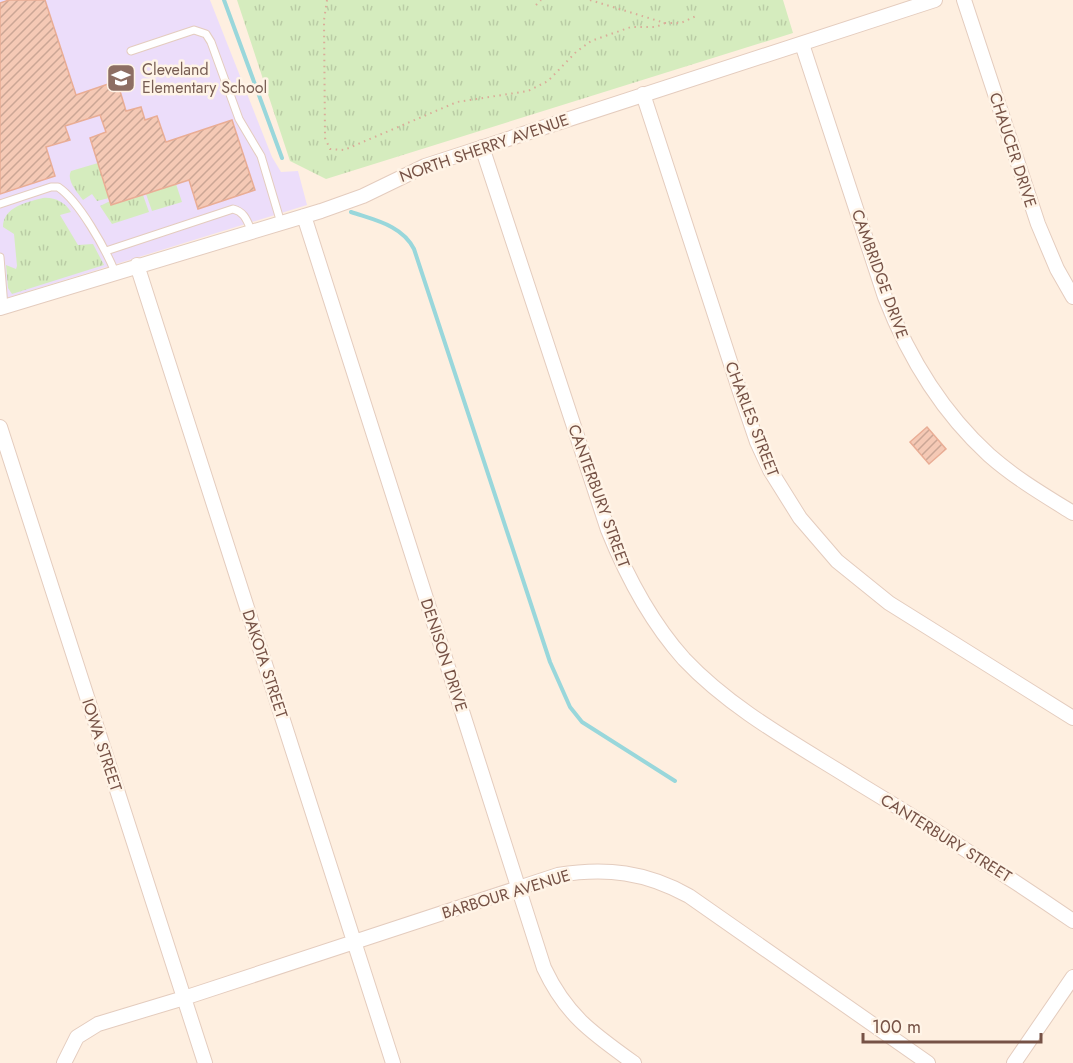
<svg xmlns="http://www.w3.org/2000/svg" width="1073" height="1063" font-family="Jost,sans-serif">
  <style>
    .education { fill: #ecddfa }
    .grass { fill: url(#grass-tufts) }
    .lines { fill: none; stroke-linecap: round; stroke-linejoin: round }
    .stream { stroke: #99d7db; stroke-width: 4 }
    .building { fill: url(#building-hatch); stroke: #e9ad95; stroke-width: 1.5 }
    .service-casing { stroke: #e4ccbe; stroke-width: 9 }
    .minor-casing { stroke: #e4ccbe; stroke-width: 16 }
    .path { stroke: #daac99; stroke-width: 2; stroke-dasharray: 1.5 4.5; stroke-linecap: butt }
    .service { stroke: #fff; stroke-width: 7 }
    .minor { stroke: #fff; stroke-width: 14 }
    .labels { text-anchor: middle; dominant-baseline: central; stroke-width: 5; stroke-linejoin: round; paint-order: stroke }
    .education-label { font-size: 16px; fill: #785e54; stroke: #fff4e7; text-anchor: start }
    .street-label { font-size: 16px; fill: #765246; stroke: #fff4e7 }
  </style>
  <defs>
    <pattern id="grass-tufts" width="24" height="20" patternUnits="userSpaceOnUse" patternTransform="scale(1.5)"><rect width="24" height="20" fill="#d5ecbe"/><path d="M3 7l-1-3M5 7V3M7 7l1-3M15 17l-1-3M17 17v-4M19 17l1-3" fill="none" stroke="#bacca5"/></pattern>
    <pattern id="building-hatch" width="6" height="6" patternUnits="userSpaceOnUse" patternTransform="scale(1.5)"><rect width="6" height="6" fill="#f5c9b5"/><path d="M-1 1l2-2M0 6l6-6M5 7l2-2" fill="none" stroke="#cba695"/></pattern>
  </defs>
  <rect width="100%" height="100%" fill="#feefe0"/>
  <!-- education -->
  <path class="education" d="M0,0H210L272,157L281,172L298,171L307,205L0,300Z"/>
  <!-- grass -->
  <path class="grass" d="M237,0H783L793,33L326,179L290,161Z
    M98,163L109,198L97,201L92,194L83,200C77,192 66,180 71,171Z
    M176,184L182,202L152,211L146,194Z
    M143,195L149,212L112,224L100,206L110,201L112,205Z
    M43,198C54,197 65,202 71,212L60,215L78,245L93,244L104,265L12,294L8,288L6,265L16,269L17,266L14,234L3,227C3,207 27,202 43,198Z"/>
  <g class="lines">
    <!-- stream -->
    <path class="stream" d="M224,0L282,158
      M351,212C374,220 402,225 414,249L550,662L570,707L582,722L675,781"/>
  </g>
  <!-- building -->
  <path class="building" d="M9,0H45L76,95L117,81L126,111L141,107L145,120L157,116L166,142L232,120L255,190L198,209L189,180L111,205L90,138L106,132L100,115L65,126L70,140L46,147L55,176L0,194V3Z
    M927,427L946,449L929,464L910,442Z"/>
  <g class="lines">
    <!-- service casing -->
    <g class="service-casing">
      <path id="service" d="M131,51L194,30L206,34L211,42L239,119L261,156L281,223
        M0,204L51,187H58C79,201 105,248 115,272
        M106,251L233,209C245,212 247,221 252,232
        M0,257L4,307"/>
    </g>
    <!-- minor casing -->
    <g class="minor-casing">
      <path id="minor" d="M964,0L1038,224L1057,269L1073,297
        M802,44L885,297C908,356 942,412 989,455C1015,478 1044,495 1073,513
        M643,94L740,392L757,442L770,470L800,518L837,561L889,603L1073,718
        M482,147L608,530C627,577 650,621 684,659C733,711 798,745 858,783C931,827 1003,873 1073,921
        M304,216L544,968C566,1015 592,1033 634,1063
        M137,265L393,1063
        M0,308L321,211L363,196L425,166L935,0
        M0,427L205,1063
        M64,1063L77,1037L98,1024L184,998L558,875C606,867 646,872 689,896L928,1063
        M1014,1063L1073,977"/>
    </g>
    <!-- path -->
    <path class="path" d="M327,0L324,20L325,138L330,149L344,150L457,102L528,91L548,81L576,52L591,41L631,27H656L665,23
      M590,0L665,23H681L696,16
      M536,5L541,0"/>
    <!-- service -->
    <use href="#service" class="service"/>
    <!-- minor -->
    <use href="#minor" class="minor"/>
  </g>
  <!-- icons -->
  <defs>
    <g id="school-square" transform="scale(1.5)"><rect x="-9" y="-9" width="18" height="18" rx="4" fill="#8d6e63" stroke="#fff4e7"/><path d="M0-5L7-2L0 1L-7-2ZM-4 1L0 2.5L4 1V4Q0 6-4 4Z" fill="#fff"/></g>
  </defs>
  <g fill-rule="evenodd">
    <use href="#school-square" x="121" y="78"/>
  </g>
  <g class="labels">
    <!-- education labels -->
    <g class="education-label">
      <text x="142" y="69">Cleveland<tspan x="142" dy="18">Elementary School</tspan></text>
    </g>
    <!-- street labels -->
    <g class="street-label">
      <text transform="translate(484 148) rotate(-19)">NORTH SHERRY AVENUE</text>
      <text transform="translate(1013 150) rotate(72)">CHAUCER DRIVE</text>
      <text transform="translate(880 274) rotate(70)">CAMBRIDGE DRIVE</text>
      <text transform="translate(752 419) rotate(69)">CHARLES STREET</text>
      <text transform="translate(599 496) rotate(70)">CANTERBURY STREET</text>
      <text transform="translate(444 655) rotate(72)">DENISON DRIVE</text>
      <text transform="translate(265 664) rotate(72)">DAKOTA STREET</text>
      <text transform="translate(102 745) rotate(72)">IOWA STREET</text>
      <text transform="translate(946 838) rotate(32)">CANTERBURY STREET</text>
      <text transform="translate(506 894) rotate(-17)">BARBOUR AVENUE</text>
    </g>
  </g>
  <!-- scale -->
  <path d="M863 1033v9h178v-9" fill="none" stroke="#765246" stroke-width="3"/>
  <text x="872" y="1033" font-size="18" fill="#765246" stroke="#fff4e7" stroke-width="4.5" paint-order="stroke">100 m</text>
</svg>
